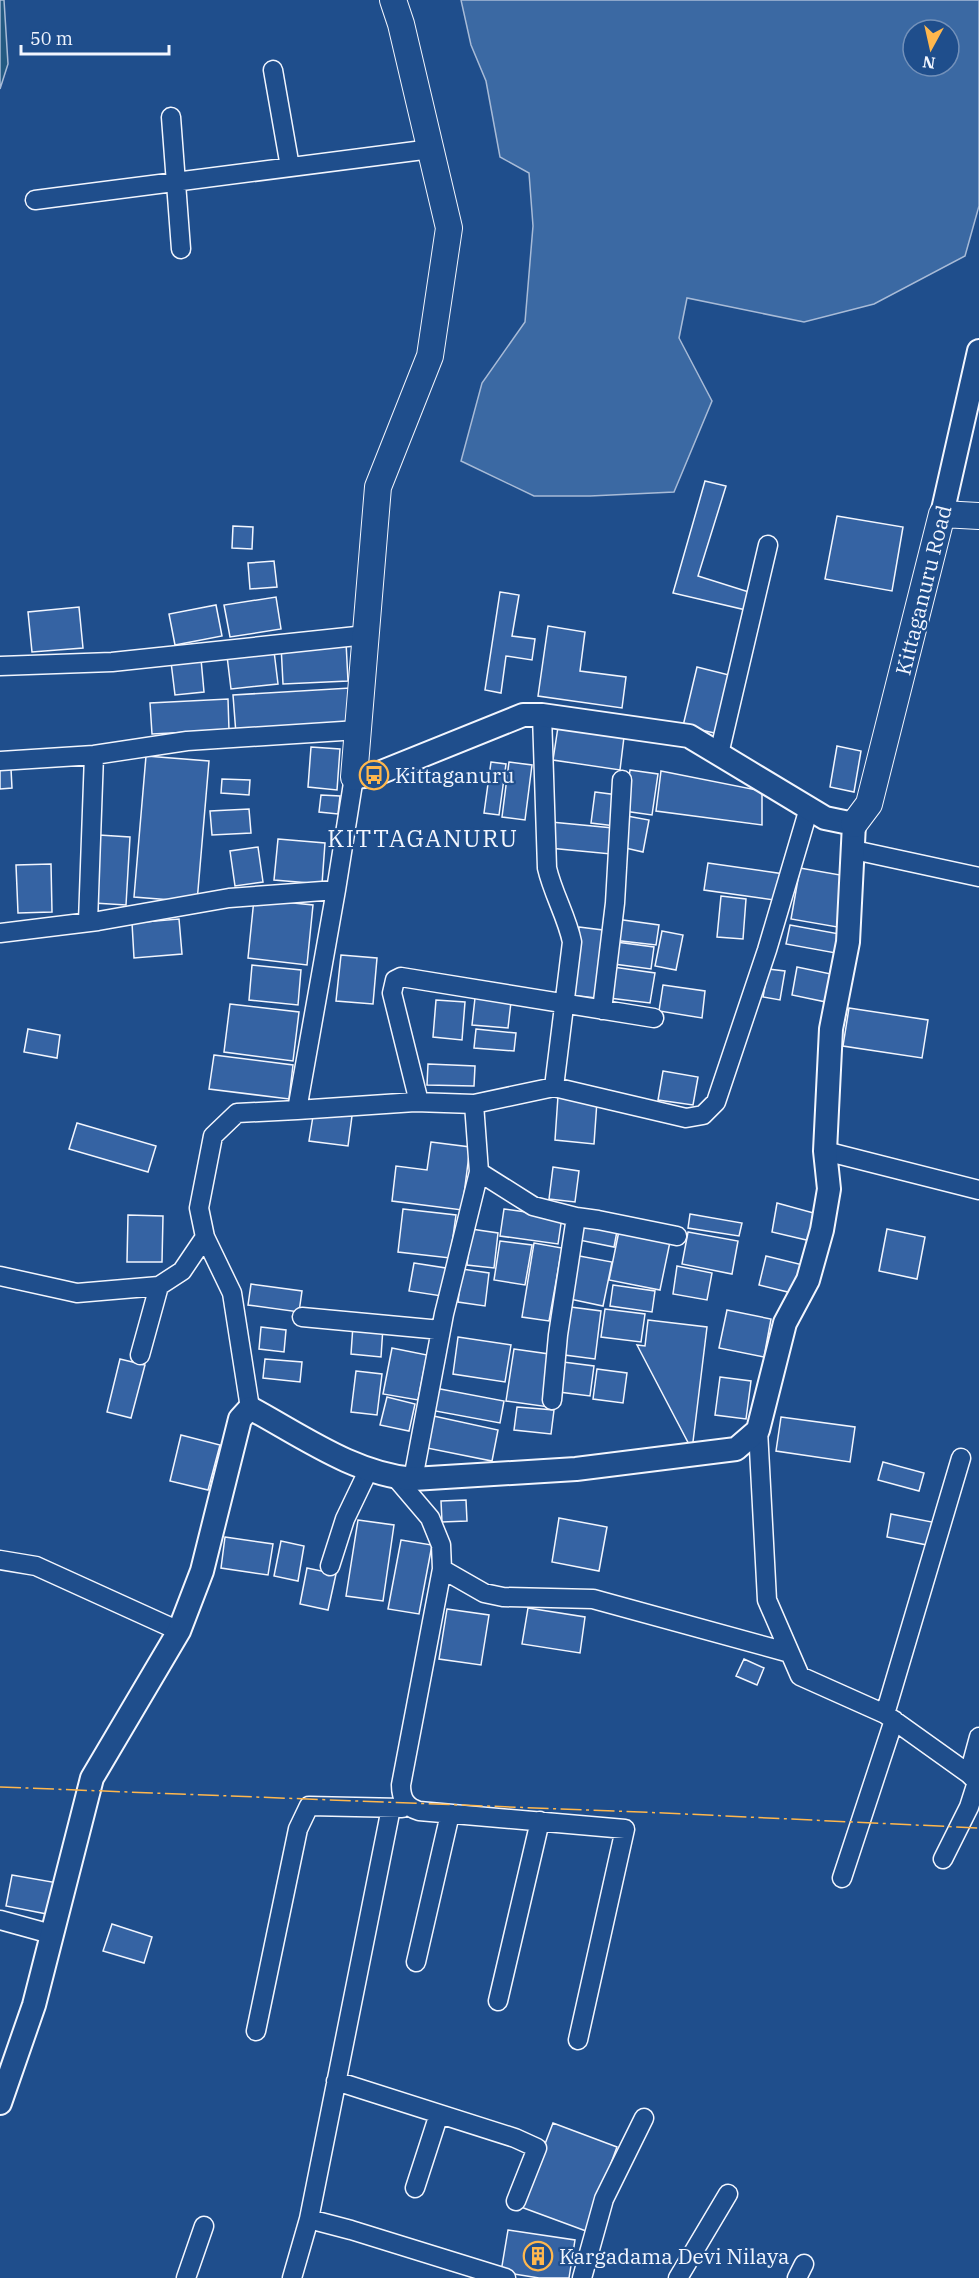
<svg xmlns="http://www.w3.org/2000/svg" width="979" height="2278" font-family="'IBM Plex Serif',serif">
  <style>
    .green { fill: #245a82; stroke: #a8bbd7; stroke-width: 1.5 }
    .water { fill: #3b69a3; stroke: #a8bbd7; stroke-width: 1.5; fill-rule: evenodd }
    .building { fill: #3563a3; stroke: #f2f6ff; stroke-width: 1.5 }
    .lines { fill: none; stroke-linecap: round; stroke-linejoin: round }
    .minor-casing { stroke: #f2f6ff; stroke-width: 21 }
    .tertiary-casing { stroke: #f2f6ff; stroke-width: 26 }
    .secondary-casing { stroke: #f2f6ff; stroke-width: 28 }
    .minor { stroke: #1f4e8c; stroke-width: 18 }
    .tertiary { stroke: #1f4e8c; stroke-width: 22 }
    .secondary { stroke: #1f4e8c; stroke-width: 26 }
    .power { stroke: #ffb74d; stroke-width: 1.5; stroke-dasharray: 21 4.5 3 4.5; stroke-linecap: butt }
    .labels { text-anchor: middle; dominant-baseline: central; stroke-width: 4.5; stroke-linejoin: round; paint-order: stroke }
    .street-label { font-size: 21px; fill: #f2f6ff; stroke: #1f4e8c }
    .poi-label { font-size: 21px; fill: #f2f6ff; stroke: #1f4e8c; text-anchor: start }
    .quarter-label { font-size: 24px; letter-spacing: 1.5px; fill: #f2f6ff; stroke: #1f4e8c }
  </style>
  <rect width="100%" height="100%" fill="#1f4e8c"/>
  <!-- green -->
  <path class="green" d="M0,0H4L8,64L0,89Z"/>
  <!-- water -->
  <path class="water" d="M461,0H979V206L965,256L874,304L804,322L687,298L679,338L712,401L674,492L590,496H534L461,461L482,383L525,322L533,226L529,173L500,157L486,81L471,45ZM913,30H949V66H913Z"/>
  <!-- building -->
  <path class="building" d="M705,481L726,486L698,576L752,593L746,610L673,593Z
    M837,516L903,527L892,591L825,579Z
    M233,526L253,527L252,549L232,548Z
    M274,561L277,587L250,589L248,563Z
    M500,592L519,595L512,636L535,639L532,660L506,656L501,693L485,690Z
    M276,597L281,629L230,637L224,605Z
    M216,605L222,636L175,645L169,614Z
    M79,607L83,648L32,652L28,612Z
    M548,626L585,632L580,671L626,677L622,708L538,696Z
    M346,642L348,681L283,684L281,645Z
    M274,651L278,684L231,689L227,656Z
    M201,659L204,692L175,695L171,662Z
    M697,667L733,676L719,734L683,726Z
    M350,688L352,727L236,734L233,695Z
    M228,699L229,730L152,734L150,703Z
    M558,727L624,737L620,770L553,760Z
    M837,746L861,751L854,792L830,787Z
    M311,747L340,749L337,790L308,787Z
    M146,756L209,761L197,902L134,897Z
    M491,762L506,764L499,815L484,813Z
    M509,762L532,765L525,820L502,817Z
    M0,769H11L12,788L0,789Z
    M630,770L658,774L652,815L624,811Z
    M661,771L762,791V825L656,811Z
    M222,779L250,780L249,795L221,793Z
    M595,792L618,795L615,826L591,823Z
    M321,795L340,796L338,814L319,812Z
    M249,809L251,833L212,835L210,811Z
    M627,816L649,820L643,852L621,847Z
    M551,822L613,828L611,854L549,848Z
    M99,835L130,837L126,905L94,903Z
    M278,839L325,843L322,884L274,880Z
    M258,847L263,882L235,886L230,851Z
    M708,863L784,874L781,901L704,890Z
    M51,864L52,912L18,913L16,865Z
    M800,868L846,876L837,927L791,919Z
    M721,896L746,899L743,939L717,937Z
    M254,899L313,905L307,965L248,958Z
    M179,919L182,954L134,958L132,923Z
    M616,919L659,925L656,945L613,940Z
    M790,925L845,935L841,954L786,944Z
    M579,927L603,930L596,998L571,995Z
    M662,931L683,935L676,970L655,966Z
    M616,942L654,947L651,969L614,964Z
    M341,955L377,958L373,1004L336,1001Z
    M252,965L301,970L298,1005L249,1000Z
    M613,967L655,973L650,1003L609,998Z
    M797,967L831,974L826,1002L792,995Z
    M768,969L785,971L780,1000L763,997Z
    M663,985L705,991L702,1018L659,1011Z
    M475,998L511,1002L508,1028L472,1025Z
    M436,1000L465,1002L462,1040L433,1037Z
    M230,1004L299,1012L293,1061L224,1052Z
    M849,1008L928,1020L922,1058L843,1046Z
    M28,1029L60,1035L57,1058L24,1052Z
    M476,1029L516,1033L514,1051L474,1048Z
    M214,1055L293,1065L289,1099L209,1089Z
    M428,1064L475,1066L474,1086L427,1085Z
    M663,1071L698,1077L693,1105L658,1100Z
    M558,1096L597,1101L594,1144L555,1140Z
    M314,1110L352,1116L348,1146L309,1141Z
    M77,1123L156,1146L148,1172L69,1149Z
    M431,1142L470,1147L462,1210L392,1201L396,1166L427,1170Z
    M553,1167L579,1171L575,1202L549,1199Z
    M777,1203L821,1215L815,1242L772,1232Z
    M403,1209L456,1215L450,1258L398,1252Z
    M504,1209L562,1217L558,1244L500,1236Z
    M690,1214L742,1223L739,1236L688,1228Z
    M128,1215L163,1216L162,1262H127Z
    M583,1219L618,1226L614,1247L579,1240Z
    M620,1226L671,1237L660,1290L609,1280Z
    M471,1229L498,1233L494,1268L467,1265Z
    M887,1229L925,1237L917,1279L879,1271Z
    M688,1232L738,1241L732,1274L682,1264Z
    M500,1241L532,1245L525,1285L494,1280Z
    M534,1243L562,1248L549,1321L522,1317Z
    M574,1255L612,1262L603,1306L565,1298Z
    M766,1256L803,1265L796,1294L759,1285Z
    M414,1263L452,1269L448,1297L409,1291Z
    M677,1266L712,1273L707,1300L673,1294Z
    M462,1269L489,1273L485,1306L458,1302Z
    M251,1284L302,1291L299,1312L248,1305Z
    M613,1285L655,1291L652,1312L610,1306Z
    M563,1306L601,1311L595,1359L557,1354Z
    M605,1309L645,1314L641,1342L601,1337Z
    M727,1310L771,1319L764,1357L719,1348Z
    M648,1320L707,1327L692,1450L637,1345L645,1346Z
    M353,1325L383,1327L381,1357L351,1354Z
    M261,1327L286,1330L284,1352L259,1349Z
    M458,1337L511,1345L505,1382L453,1374Z
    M392,1348L427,1355L418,1400L383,1394Z
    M514,1349L556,1355L549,1407L506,1401Z
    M120,1359L145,1365L131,1418L107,1412Z
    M265,1359L302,1362L300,1382L263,1378Z
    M563,1362L594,1366L590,1396L559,1392Z
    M597,1369L627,1373L623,1403L593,1399Z
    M356,1371L382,1374L377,1415L351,1412Z
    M720,1377L751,1381L746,1419L715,1415Z
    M435,1388L504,1401L500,1423L430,1410Z
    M387,1397L415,1404L409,1431L380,1425Z
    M517,1407L554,1410L551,1434L514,1430Z
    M429,1415L498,1430L492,1461L422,1447Z
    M781,1417L855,1427L850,1462L776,1451Z
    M181,1435L220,1445L208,1490L170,1481Z
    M883,1462L924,1473L919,1491L878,1480Z
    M466,1500L467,1521L442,1522L441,1501Z
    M891,1514L932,1522L927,1545L887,1537Z
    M559,1518L607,1527L599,1571L552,1562Z
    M358,1520L394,1525L383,1601L346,1596Z
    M225,1537L273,1544L268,1575L221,1568Z
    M401,1540L432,1545L419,1614L388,1609Z
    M281,1541L304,1546L298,1581L274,1576Z
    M307,1568L336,1574L328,1610L300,1604Z
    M528,1608L585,1617L580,1653L522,1644Z
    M447,1609L489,1615L481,1665L439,1659Z
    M744,1659L764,1668L757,1685L736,1676Z
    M12,1875L58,1883L52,1915L6,1906Z
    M112,1924L152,1937L144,1963L103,1951Z
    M553,2123L617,2147L586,2231L521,2207Z
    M508,2230L575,2240L569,2278H539L501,2272Z"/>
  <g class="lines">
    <!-- minor casing -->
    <g class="minor-casing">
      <path id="minor" d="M273,70L290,167
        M171,117L181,249
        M35,200L431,149
        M0,666L112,662L366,635
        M542,715L547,868C553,894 567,917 572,942L554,1087
        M719,754L768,545
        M0,761L94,755L187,741L358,730
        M854,850L979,877
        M88,922L94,755
        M0,933L98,921L229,898L336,890
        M602,1010L615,903L622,780
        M419,1102L392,993L395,980L401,977L654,1018
        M297,1110L415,1102L474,1104L554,1087L686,1118L703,1115L716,1102L767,950L809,808
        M825,1151L979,1190
        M479,1172L533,1206L576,1217L598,1220L677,1236
        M0,1276L77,1293L159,1286L182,1271L205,1237
        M302,1317L441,1330
        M140,1355L159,1286
        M552,1400L558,1335L576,1217
        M250,1408L232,1293L205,1237L199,1208L213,1136L237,1113L297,1110L336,890L354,777
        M758,1430L767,1600L800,1676L885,1714L969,1774L979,1784
        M396,1478L430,1518L441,1545L442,1569L401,1785C401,1799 406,1807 419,1811L625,1829L578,2040
        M413,1479L444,1314L479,1172L474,1104
        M0,1560L36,1566L179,1631
        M330,1566L345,1519L368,1471
        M442,1569L484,1593L503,1597L593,1599L790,1653
        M885,1714L961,1458
        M969,1774L979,1737
        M391,1808L309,2219L351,2230L506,2278
        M943,1859L969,1807L977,1782
        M842,1878L894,1720
        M0,1920L51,1934
        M416,1962L450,1814
        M498,2001L540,1821
        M256,2031L298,1829L309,1806L402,1808
        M336,2081L515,2138L537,2148L516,2201
        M415,2188L439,2114
        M186,2278L204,2226
        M292,2278L309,2219
        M582,2278L604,2199L644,2118
        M678,2278L728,2194
        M797,2278L804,2264"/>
    </g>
    <!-- tertiary casing -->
    <g class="tertiary-casing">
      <path id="tertiary" d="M942,514L979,351
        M0,2103L34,2005L92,1778L179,1631L202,1571L240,1419L250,1408C302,1436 354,1474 413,1479L576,1469L736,1449L758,1430L785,1323L808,1280L822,1230L829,1189L825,1151L831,1029L848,942L854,824L825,818L689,736L542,715H523L374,775L354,777"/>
    </g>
    <!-- secondary casing -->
    <g class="secondary-casing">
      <path id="secondary" d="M354,777L378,487L430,356L449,228L401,24L393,0
        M854,824L869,804L942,514L979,516"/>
    </g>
    <!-- minor -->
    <use href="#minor" class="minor"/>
    <!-- tertiary -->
    <use href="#tertiary" class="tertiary"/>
    <!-- secondary -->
    <use href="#secondary" class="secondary"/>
    <!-- power -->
    <path class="power" d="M0,1787L664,1813L979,1828"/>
  </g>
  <!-- icons -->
  <defs>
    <g id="bus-ring" transform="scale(1.5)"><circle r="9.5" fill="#1f4e8c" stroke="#ffb74d" stroke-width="1.5"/><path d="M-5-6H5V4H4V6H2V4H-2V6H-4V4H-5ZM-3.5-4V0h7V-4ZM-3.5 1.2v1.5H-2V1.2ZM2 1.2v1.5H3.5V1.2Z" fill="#ffb74d"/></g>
    <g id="building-ring" transform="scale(1.5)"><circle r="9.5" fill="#1f4e8c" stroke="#ffb74d" stroke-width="1.5"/><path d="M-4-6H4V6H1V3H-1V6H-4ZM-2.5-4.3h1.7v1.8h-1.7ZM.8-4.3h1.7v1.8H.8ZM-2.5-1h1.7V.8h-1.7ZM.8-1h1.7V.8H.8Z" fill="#ffb74d"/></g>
  </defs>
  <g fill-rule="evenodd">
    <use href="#bus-ring" x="374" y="775"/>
    <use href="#building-ring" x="538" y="2256"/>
  </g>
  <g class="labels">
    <!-- street labels -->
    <g class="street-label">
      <text transform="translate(923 590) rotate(-76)">Kittaganuru Road</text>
    </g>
    <!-- poi labels -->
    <g class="poi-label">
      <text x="395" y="775">Kittaganuru</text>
      <text x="559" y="2256">Kargadama Devi Nilaya</text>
    </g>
    <!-- quarter labels -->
    <g class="quarter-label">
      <text x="423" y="838">KITTAGANURU</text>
    </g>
  </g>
  <!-- north arrow -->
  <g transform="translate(931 48) rotate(188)"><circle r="28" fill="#1f4e8c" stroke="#7391ba" stroke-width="1.5"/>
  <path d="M0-4.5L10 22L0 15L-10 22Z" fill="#ffb74d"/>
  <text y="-9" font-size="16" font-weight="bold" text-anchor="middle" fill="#f2f6ff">N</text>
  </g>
  <!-- scale -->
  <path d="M21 45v9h148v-9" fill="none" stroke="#f2f6ff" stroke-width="3"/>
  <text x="30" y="45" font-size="18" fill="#f2f6ff" stroke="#1f4e8c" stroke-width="4.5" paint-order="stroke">50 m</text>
</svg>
